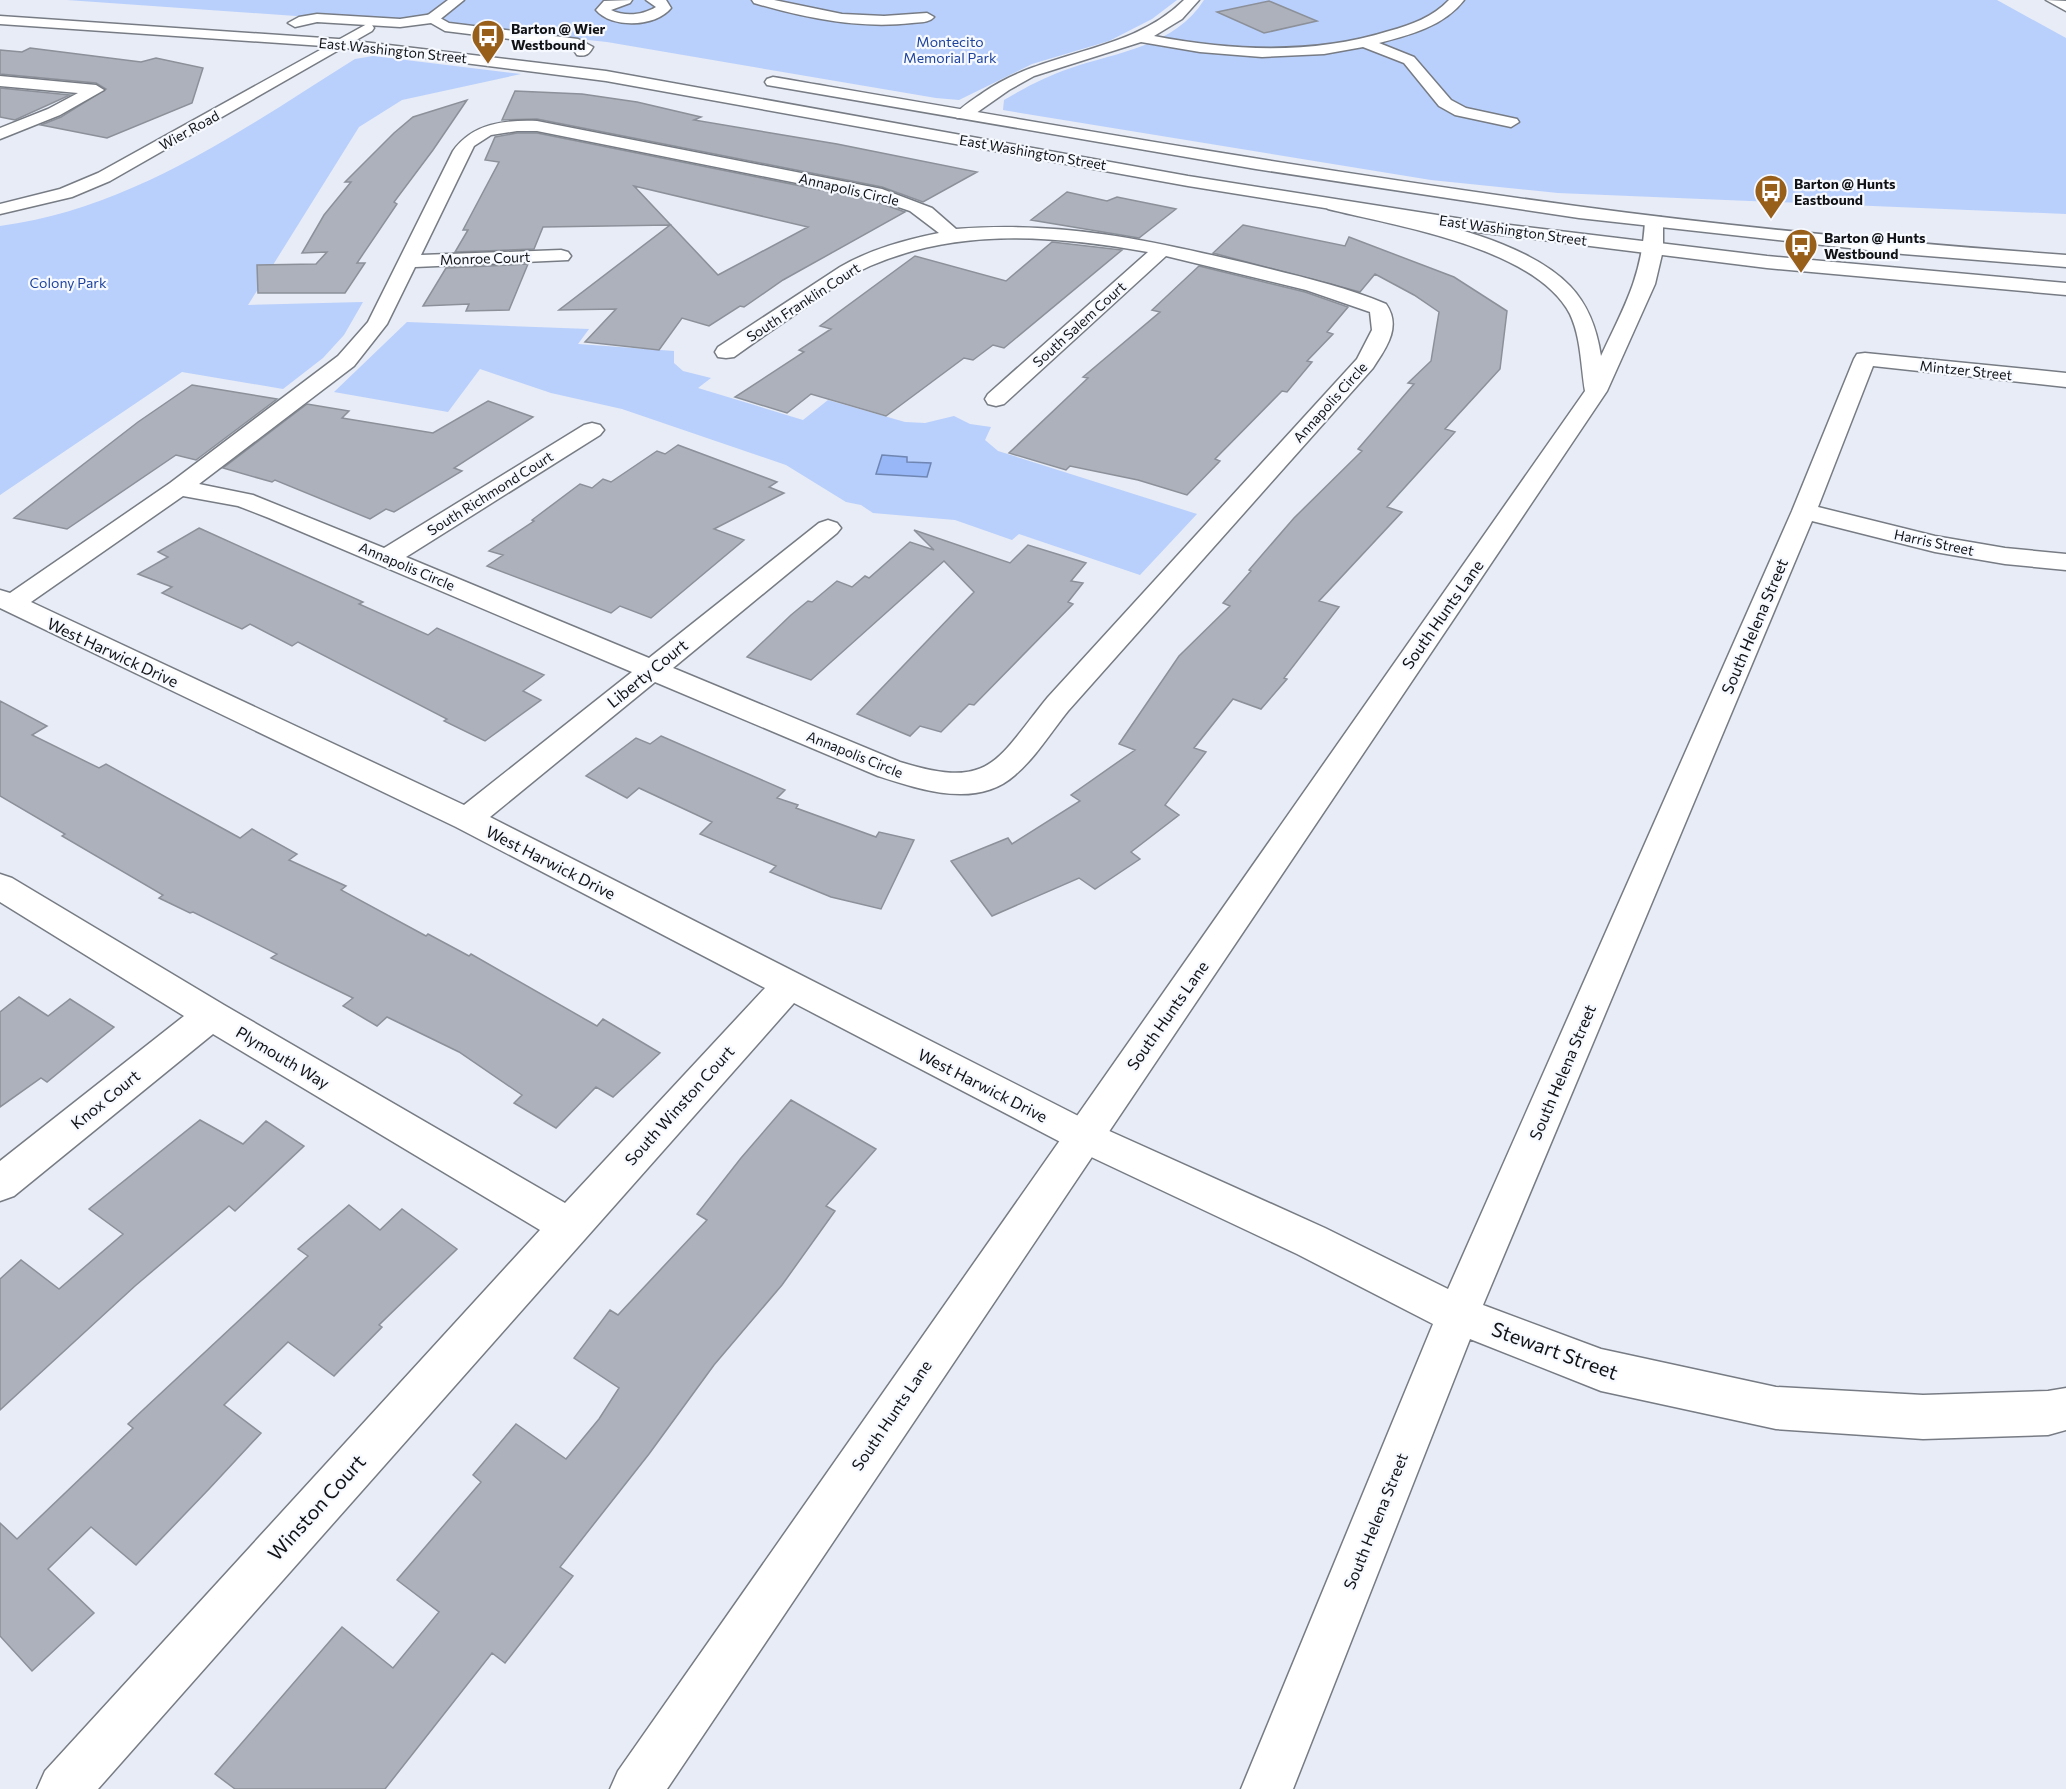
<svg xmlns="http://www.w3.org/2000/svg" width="2066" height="1789" font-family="Commissioner,sans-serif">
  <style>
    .green { fill: #b9cffc }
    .water { fill: #98b7f7; stroke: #6f86b3; stroke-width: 1.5 }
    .building { fill: #adb1bb; stroke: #8b9099; stroke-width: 1.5; fill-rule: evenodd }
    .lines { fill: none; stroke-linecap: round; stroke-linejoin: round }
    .street-casing { stroke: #777c84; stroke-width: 3 }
    .secondary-casing { stroke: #777c84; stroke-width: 3 }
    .primary-casing { stroke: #777c84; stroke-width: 3 }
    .street { fill: #fff; fill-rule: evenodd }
    .secondary { fill: #fff; fill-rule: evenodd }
    .primary { fill: #fff; fill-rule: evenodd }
    .labels { text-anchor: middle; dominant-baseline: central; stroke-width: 4.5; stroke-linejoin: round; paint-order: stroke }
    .far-poi-label { font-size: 14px; font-weight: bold; fill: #101215; stroke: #f6f9ff; text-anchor: start }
    .far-park-label { font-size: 14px; fill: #1d429b; stroke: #f6f9ff }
    .far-street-label { font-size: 14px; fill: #101215; stroke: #f6f9ff }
    .street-label { font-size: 16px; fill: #101215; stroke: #f6f9ff }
    .near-street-label { font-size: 20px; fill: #101215; stroke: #f6f9ff }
  </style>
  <rect width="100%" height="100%" fill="#e7ecf6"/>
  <!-- green -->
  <path class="green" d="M67,0H1177L1152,19L1109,41L1032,64L959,100L936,98L607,42L456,26L351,17L296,16Z
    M1204,0H1997L2066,38V214L1558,193L1431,180L1003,110L1004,100C1026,87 1047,76 1071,68C1118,52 1175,46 1204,0Z
    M373,56L521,74L402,100L359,127L248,305L363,302L344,335L323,358L283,389L182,372L0,495V226C132,209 245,128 355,59Z
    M407,322L589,329L578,344L674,351V363L683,371L711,378L698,388L803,420L828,400L905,422L925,423L954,416L970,424L991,427L985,440L998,451L1197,514L1140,575L1019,534L1012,540L955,520L873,513L861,505L846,502L786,465L622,409L551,393L480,369L448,412L334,392Z"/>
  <!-- water -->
  <path class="water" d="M882,455L907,457V462L931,463L927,477L876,474Z"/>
  <!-- building -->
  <path class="building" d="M1269,1L1317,21L1264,33L1217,12Z
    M30,48L141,62L156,58L203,68L192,103L107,138L41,125L61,117L106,89L96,83L0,74V50L22,52Z
    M0,88L70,95L15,120L0,117Z
    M515,91L582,94L637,102L701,117L694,120L837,144L977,172L923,202L882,187L537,119L502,120Z
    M467,100L433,150L394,202L397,204L357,263H365L345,293H258L257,265L316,264L327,252L302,253L324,215L351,182H345L394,133L413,117Z
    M517,133H537L871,200L905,212L783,280L744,307L740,306L709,326L682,318L659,350L585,342L616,309L559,310L670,225L543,227L534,249L455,252L468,230H463L499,162L485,160L495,137ZM634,186L808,227L718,275Z
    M1067,192L1107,201L1117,197L1176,209L1139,238L1031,220Z
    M1243,225L1345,246L1349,237L1454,277L1507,311L1500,369L1445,429L1455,432L1387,507L1402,512L1319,601L1339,607L1284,678L1287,679L1261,709L1233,699L1194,748L1206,752L1165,805L1179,815L1131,852L1140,859L1095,889L1079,878L992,916L951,861L1008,838L1012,844L1080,801L1071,795L1135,750L1119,744L1179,656L1230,606L1223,603L1251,571L1249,570L1294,518L1362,451L1358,449L1414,384L1408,383L1431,361L1439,312L1414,295L1375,274L1360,292L1213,253Z
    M1052,242L1122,250L1004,348L993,345L973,360L964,358L886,416L811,394L787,413L735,397L804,352L799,350L831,329L820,326L915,256L1006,281Z
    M528,264L509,310L466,311L469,304L423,306L446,268Z
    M1199,266L1305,292L1348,307L1327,332L1333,334L1307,361L1312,362L1287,392L1282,391L1215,459L1220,461L1187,495L1138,480L1070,466L1066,470L1009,453L1088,378L1083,377L1160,312L1152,310Z
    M192,385L277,399L196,460L176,455L67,529L14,518L138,422Z
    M488,401L533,417L454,468L462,471L394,512L386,509L370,519L275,480L272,482L223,468L307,404L349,411L342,418L433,433Z
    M678,445L777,482L769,487L784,493L714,529L744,540L651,618L620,606L611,613L487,566L503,555L489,551L534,521L532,520L580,484L592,488L603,479L611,482L657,451L665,454Z
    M199,528L363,602L359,604L428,635L437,628L544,675L523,691L541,700L485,741L444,721L447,719L298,642L292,646L250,624L242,629L162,593L172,587L138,574L168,557L158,552Z
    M914,530L1010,563L1028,545L1086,563L1071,581L1083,583L1068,602L1073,604L974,705L969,704L941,732L920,726L910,736L857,714L974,592L944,561L811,680L747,657L791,615L808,601L812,602L837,581L852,587L865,576L869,578L910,542L934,550Z
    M0,701L47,726L32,735L99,768L106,764L240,838L252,829L297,854L289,860L346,886L341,890L426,936L428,934L469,956L471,954L597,1026L603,1019L660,1053L613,1097L596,1087L556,1128L514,1103L522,1095L459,1052L387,1017L377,1026L343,1006L353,998L271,958L277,954L193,912L190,913L159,898L163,895L62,836L65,834L0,796Z
    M661,736L785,790L777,798L798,805L796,808L876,837L879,832L914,840L881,909L831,897L770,872L776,866L700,834L712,822L639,788L627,798L586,776L636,738L650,744Z
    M19,997L48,1016L70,999L114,1027L47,1082L41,1078L0,1107V1012Z
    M791,1100L876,1149L826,1206L835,1211L782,1285L714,1365L649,1454L560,1567L573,1576L505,1663L492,1653L385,1789H235L215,1774L342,1627L393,1668L439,1612L397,1580L481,1482L473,1475L516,1424L566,1459L599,1419L619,1388L574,1358L610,1310L618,1315L707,1220L697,1214L741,1158Z
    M200,1120L243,1144L266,1121L304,1146L235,1211L229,1206L135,1286L0,1410V1279L21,1260L59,1289L123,1234L89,1209Z
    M349,1205L380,1230L402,1209L457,1249L379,1325L382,1327L334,1376L288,1342L224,1405L261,1433L209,1489L136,1565L91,1527L48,1569L94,1613L32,1671L0,1636V1523L17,1539L133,1428L128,1424L308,1256L298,1249Z"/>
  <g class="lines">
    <!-- street casing -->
    <g class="street-casing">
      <path id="street" d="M448,0H464L438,21H428L426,18L428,15Z
        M632,0L630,3L611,10C625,17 643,15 656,7L646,0H666L671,8C656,27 612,29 596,10L604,1Z
        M752,0H774L842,14L884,16L927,13L934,17C929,23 920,22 912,23C859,29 805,18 754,3Z
        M1184,0H1199L1182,19L1154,36C1232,51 1313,55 1389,31C1411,25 1433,17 1449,0H1464C1444,26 1410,35 1379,43L1414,57L1451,100L1466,108L1517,119L1519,122L1511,127L1455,115L1439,106L1404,63L1363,47L1324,54L1262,57L1200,52L1141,42L1034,76L1009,90L969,118H957L955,115C962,106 974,99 984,92C1046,49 1130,54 1184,0Z
        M0,76L96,85L104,90L60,115L0,139V128L48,109L78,93L0,86Z
        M537,121L882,189L932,208L956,229C1061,221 1144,239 1246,263C1293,275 1341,285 1386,304C1402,327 1386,348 1373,368L1068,711C1051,732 1036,757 1015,775C977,809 921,790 878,776L655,682L490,817L1096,1125L1325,1228L1448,1289L1792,511L1854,359L1857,354L1865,353L2066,373V387L1873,366L1818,507L1935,536L2005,548L2066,554V570L2005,564L1935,552L1812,521L1483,1305L1601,1349L1776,1387L1923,1395L2048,1391L2066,1388V1430L2048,1435L1923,1439L1776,1429L1601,1391L1470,1339L1293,1789H1241L1433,1324L1297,1254L1070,1147L794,1003L98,1789H37L45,1771L540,1230L213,1034L14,1196L0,1201V1161L184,1016L0,902V874L12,878L224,1005L565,1203L765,988L456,827L0,608V590L10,593L170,483L338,356L368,322L453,151C473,123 505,120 537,121ZM517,131H537L872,198L910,211L939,233C905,240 871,249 840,267L718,347L715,352L718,357L726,358L734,357C759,339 784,322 809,305C828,291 848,276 870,266C960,227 1055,236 1148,252L988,394L985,399L988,404L996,406L1004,404L1166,256L1306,290L1370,312L1372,330L1357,359L1048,697C995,762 991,790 900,762L673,668L837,533L841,528L837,523L828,520L819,523L649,658L406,557L600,435L604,430L600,425L592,423L584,425L384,548L253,495L199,484L354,366L387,324L415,267L568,260L571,256L568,252L561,250L421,255L474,146L491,135ZM183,496L238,506L269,518L632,672L464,805L31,602Z"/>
    </g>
    <!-- secondary casing -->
    <g class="secondary-casing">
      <path id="secondary" d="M367,24L372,25L374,28L372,31L110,181L72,197L0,214V204L60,189L98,173Z
        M1334,200C1403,216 1520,234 1570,286C1589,306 1597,330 1601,356C1624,307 1642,277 1645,221L1647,217H1661L1663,221V250L1655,284L1607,391L667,1789H610L618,1771L1585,391C1581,367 1581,337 1570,314C1535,247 1395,226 1328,209L1325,205L1328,201Z"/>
    </g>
    <!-- primary casing -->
    <g class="primary-casing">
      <path id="primary" d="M2046,0L2066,1V11Z
        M317,14L400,19L433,14L449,23L578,39L593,47C589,54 586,57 577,55L575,52L577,48L575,47L445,31L431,23L400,27L317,22L295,27L288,23L299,17Z
        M0,16L338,39L606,71L1188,176L1469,220L1767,256L2066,283V295L1767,268L1469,231L1188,186L606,81L338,47L0,24Z
        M773,77C1040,123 1308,170 1576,206C1739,228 1902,243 2066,255V267L1903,254L1579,218L1256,169L767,85L765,82L767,79Z"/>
    </g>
    <!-- street -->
    <use href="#street" class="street"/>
    <!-- secondary -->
    <use href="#secondary" class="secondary"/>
    <!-- primary -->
    <use href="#primary" class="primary"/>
  </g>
  <!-- icons -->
  <defs>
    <g id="bus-pin" transform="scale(1.725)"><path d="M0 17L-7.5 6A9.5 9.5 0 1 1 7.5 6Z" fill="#985f1b" stroke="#f6f9ff"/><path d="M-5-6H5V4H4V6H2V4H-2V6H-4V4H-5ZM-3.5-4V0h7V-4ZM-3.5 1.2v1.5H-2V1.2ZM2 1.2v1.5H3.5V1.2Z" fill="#fff"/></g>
  </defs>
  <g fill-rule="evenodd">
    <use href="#bus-pin" x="488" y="36"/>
    <use href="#bus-pin" x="1771" y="191"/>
    <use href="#bus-pin" x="1801" y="245"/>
  </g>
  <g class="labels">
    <!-- far-poi labels -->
    <g class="far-poi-label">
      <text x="511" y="28">Barton @ Wier<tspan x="511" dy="16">Westbound</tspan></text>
      <text x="1794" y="183">Barton @ Hunts<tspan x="1794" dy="16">Eastbound</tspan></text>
      <text x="1824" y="237">Barton @ Hunts<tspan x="1824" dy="16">Westbound</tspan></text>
    </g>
    <!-- far-park labels -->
    <g class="far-park-label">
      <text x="950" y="41">Montecito<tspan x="950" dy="16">Memorial Park</tspan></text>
      <text x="68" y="282">Colony Park</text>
    </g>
    <!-- far-street labels -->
    <g class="far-street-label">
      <text transform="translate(393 50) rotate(6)">East Washington Street</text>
      <text transform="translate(189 130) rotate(-29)">Wier Road</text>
      <text transform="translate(1033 152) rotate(10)">East Washington Street</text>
      <text transform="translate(849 189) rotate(13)">Annapolis Circle</text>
      <text transform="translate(1513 230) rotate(8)">East Washington Street</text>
      <text transform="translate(485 258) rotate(-2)">Monroe Court</text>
      <text transform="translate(803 302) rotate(-33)">South Franklin Court</text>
      <text transform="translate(1079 324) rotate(-42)">South Salem Court</text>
      <text transform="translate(1966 370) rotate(6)">Mintzer Street</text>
      <text transform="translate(1330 402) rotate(-48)">Annapolis Circle</text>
      <text transform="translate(490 493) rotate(-32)">South Richmond Court</text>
      <text transform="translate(1934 542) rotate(12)">Harris Street</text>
      <text transform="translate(407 566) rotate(23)">Annapolis Circle</text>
      <text transform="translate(855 754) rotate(22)">Annapolis Circle</text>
    </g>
    <!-- street labels -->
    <g class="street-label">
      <text transform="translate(1442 614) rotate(-55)">South Hunts Lane</text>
      <text transform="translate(1754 626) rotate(-67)">South Helena Street</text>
      <text transform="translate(113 652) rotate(25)">West Harwick Drive</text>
      <text transform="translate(647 673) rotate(-39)">Liberty Court</text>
      <text transform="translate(551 862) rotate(27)">West Harwick Drive</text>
      <text transform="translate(1167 1015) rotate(-55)">South Hunts Lane</text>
      <text transform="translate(283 1057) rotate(31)">Plymouth Way</text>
      <text transform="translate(1562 1072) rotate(-67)">South Helena Street</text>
      <text transform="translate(983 1085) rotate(27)">West Harwick Drive</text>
      <text transform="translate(105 1099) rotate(-39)">Knox Court</text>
      <text transform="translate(679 1105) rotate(-48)">South Winston Court</text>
      <text transform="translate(891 1415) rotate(-56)">South Hunts Lane</text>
      <text transform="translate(1375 1521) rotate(-68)">South Helena Street</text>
    </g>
    <!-- near-street labels -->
    <g class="near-street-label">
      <text transform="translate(1555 1350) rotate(20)">Stewart Street</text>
      <text transform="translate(316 1507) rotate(-48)">Winston Court</text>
    </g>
  </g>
</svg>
